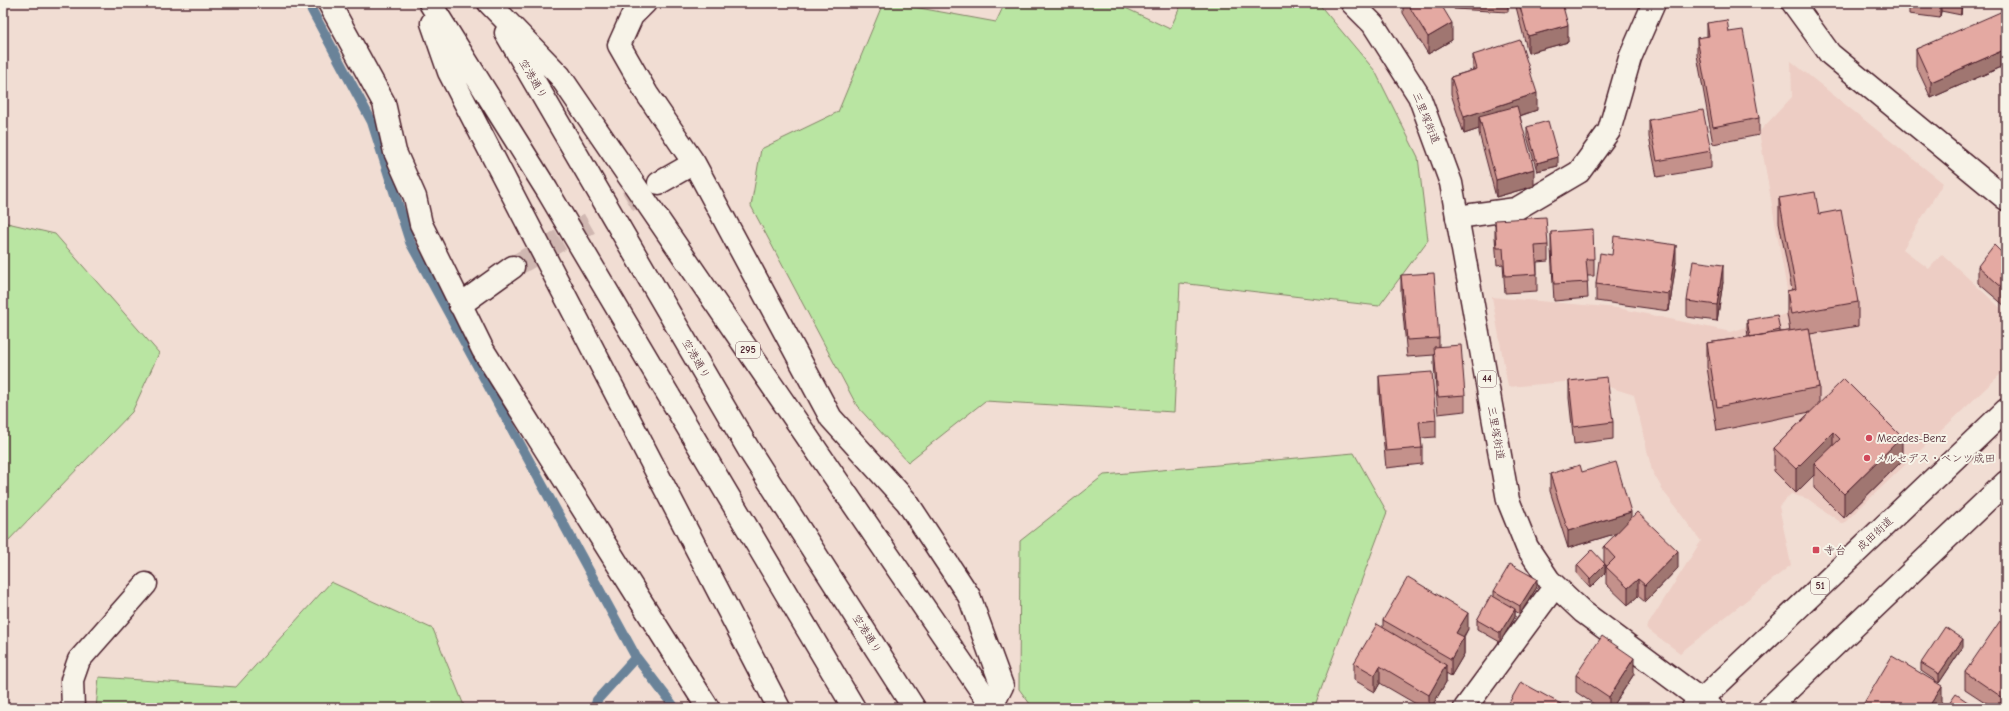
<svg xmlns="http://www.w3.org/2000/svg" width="2009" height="711" font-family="'Comic Neue','Klee One',sans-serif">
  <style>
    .built { fill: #edcdc4 }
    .green { fill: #b9e5a2; stroke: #828266 }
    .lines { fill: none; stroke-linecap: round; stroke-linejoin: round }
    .stream { stroke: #6b8399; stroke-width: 10 }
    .minor-tunnel { stroke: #d0b7b1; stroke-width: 22; stroke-dasharray: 22 11; stroke-linecap: butt }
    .minor-casing { stroke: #4a1f2b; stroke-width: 25 }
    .tertiary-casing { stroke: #4a1f2b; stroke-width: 25 }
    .primary-casing { stroke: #4a1f2b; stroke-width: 25 }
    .trunk-casing { stroke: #4a1f2b; stroke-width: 25 }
    .minor { stroke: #f7f3e8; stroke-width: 22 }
    .tertiary { stroke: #f7f3e8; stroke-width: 22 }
    .primary { stroke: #f7f3e8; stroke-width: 22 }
    .trunk { stroke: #f7f3e8; stroke-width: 22 }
    .wall { fill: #c4918b; stroke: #4a1f2b }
    .shaded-wall { fill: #a07671; stroke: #4a1f2b }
    .building { fill: #e4a9a2; stroke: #4a1f2b }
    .poi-dot { fill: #d1495b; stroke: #f7f3e8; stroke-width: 1.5 }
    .labels { text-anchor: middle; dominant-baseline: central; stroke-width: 4; stroke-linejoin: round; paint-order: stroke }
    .shield { fill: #f7f3e8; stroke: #7e5f64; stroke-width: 1 }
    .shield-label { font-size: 10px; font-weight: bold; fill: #4a1f2b }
    .street-label { font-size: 11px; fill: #4a1f2b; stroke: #f7f3e8 }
    .poi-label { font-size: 11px; fill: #4a1f2b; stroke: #f7f3e8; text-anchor: start }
  </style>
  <rect width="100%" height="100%" fill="#f1ddd3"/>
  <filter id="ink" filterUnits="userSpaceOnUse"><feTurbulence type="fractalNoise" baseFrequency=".025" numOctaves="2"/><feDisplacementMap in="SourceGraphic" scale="8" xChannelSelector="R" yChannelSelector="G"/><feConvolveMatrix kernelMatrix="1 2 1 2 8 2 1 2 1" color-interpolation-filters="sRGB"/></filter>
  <g filter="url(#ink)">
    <!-- built -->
    <path class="built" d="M1791,61L1943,183L1903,249L1929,269L1942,254L2006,313V369L1843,524L1808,499L1791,494L1779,506L1791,565L1680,653L1646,628L1701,541L1664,492L1652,471L1634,395L1587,380L1508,387L1492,297L1618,308L1731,332L1791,312L1759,132L1792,97Z"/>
    <!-- green -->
    <path class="green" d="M883,3H892L996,22L1005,3H1115L1170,29L1182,3H1318L1375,71L1418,157L1428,240L1379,306L1180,283L1174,412L985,401L908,462L857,406L751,206L761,149L838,112Z
      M3,222L55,234L159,353L132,412L6,543H3Z
      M1354,453L1387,512L1314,708H1033L1019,689L1020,541L1104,475Z
      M331,582L433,629L465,708H96L99,677L236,687Z"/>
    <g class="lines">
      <!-- stream -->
      <path class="stream" d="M308,3L372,122L410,242L636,657L675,708
        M595,708L597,700L636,657"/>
      <!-- minor-tunnel -->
      <path class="minor-tunnel" d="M513,267L658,184"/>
      <!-- minor casing -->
      <g class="minor-casing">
        <path id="minor" d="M329,3L384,103L395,152L415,197L421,224L483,350L708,708
          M645,3L632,16L619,45L647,94L694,163L831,418L907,502L969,596L1002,686L992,706
          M659,183L694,163
          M1457,217L1516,209L1579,172L1609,131L1630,58L1654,3
          M460,305L513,267
          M73,708L72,680L79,660L146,584
          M1465,708L1555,586"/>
      </g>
      <!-- tertiary casing -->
      <g class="tertiary-casing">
        <path id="tertiary" d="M1793,3L1830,54L2006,199"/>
      </g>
      <!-- primary casing -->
      <g class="primary-casing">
        <path id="primary" d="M1352,3L1373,24L1419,96L1451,183L1508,500L1527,547L1549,580L1583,612L1712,708"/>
      </g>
      <!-- trunk casing -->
      <g class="trunk-casing">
        <path id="trunk" d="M430,3L547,190L854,708
          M489,3L560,76L993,708
          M432,23L449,72L779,708
          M506,33L749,450L914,708
          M1693,708L2006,410
          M1769,708L2006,482"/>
      </g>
      <!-- minor -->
      <use href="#minor" class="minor"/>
      <!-- tertiary -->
      <use href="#tertiary" class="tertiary"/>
      <!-- primary -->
      <use href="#primary" class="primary"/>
      <!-- trunk -->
      <use href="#trunk" class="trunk"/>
    </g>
    <!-- wall -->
    <path class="wall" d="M1403,3H1440L1452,40L1428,54L1403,13Z
      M1454,3H1508V12L1454,9Z
      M1515,3H1562L1568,42L1528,53Z
      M1888,3H1962L1961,15L1941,11L1940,18L1909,14V6Z
      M2006,13V65L1931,98L1916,66V49Z
      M1707,23L1729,32L1759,118V135L1713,144L1697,55V38L1707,37Z
      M1473,55L1537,110L1520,116L1534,186L1496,197L1479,133V129L1464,134L1451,94V77L1473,70Z
      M1649,120L1711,151V168L1657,177L1649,137Z
      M1527,127L1558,166L1537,171L1527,136Z
      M1779,198L1819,214L1858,302V326L1810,334L1819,387V403L1902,461L1844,518L1814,488V475L1796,493L1774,471V448L1810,412L1717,431L1707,367V343L1748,337L1747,328V320L1780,330V332L1790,331L1787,314V291L1792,290L1779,222Z
      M1495,220L1548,245V261L1537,262V291L1505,293L1503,264L1497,265L1495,237Z
      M1551,232L1594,259V276H1587L1588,298L1554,301L1551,249Z
      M1612,255L1676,262L1669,311L1596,301V284Z
      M2006,257V307L1978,283V266Z
      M1401,275L1439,338V347L1465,395V411L1438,414L1434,364V355L1407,357L1401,292Z
      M1723,282L1717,321L1687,317V301Z
      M1379,376L1436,420V437L1421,438L1422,448V464L1386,468L1379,393Z
      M1569,381L1613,422V439L1574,444L1569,398Z
      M1582,472L1631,518L1678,568L1645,602L1638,596L1628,605L1606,584V567L1607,566L1605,565V573L1590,588L1577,574V565L1604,563V546L1617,533L1568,548L1550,491V474Z
      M1537,587L1520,614L1515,611V617L1500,642L1477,629V620L1494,596V591Z
      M1383,620L1468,629L1464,637V654L1451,676L1446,673V682L1431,708H1423L1380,683L1375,692L1354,680V663L1383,628Z
      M2006,625V708H1994L1965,689V672Z
      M1963,647L1939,683L1921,671V663Z
      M1634,674L1612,708H1600L1576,692V675Z"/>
    <!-- shaded-wall -->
    <path class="shaded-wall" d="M1940,3H1941V11L1940,18Z
      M1961,3H1962L1961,15Z
      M1452,23V40L1428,54V37Z
      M1568,25V42L1528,53V36Z
      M2006,49V65L1931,98V82Z
      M1537,93V110L1482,128L1479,116V129L1464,134V117Z
      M1558,157V166L1537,171V163Z
      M1534,169V186L1496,197V180Z
      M1676,245V262L1669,311V294Z
      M1723,265V282L1717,321V305Z
      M1833,432V456L1814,464V475L1796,493V469Z
      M1902,437V461L1844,518V494Z
      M1631,512V529L1568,548V531Z
      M1678,551V568L1645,602V585Z
      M1605,564V573L1590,588V579Z
      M1537,579V587L1520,614V606Z
      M1638,579V596L1628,605V588Z
      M1515,609V617L1500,642V633Z
      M1468,613V629L1456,649V633Z
      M1464,637V654L1451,676V659Z
      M1963,639V647L1939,683V674Z
      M1634,658V674L1612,708H1609V697Z
      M1446,665V682L1431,708H1429V695Z
      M1380,666V683L1375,692V675Z
      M1942,686V708H1928Z"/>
    <!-- building -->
    <path class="building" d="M1407,3H1440L1452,23L1428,37Z
      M1519,3H1562L1568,25L1528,36Z
      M2005,10L2006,13V49L1931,82L1916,49Z
      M1727,20L1729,32L1743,30L1759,118L1713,127L1697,38L1709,36L1707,23Z
      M1520,40L1537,93L1464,117L1451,77L1477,69L1473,55Z
      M1517,106L1534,169L1496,180L1479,116Z
      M1703,110L1711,151L1657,161L1649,120Z
      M1548,121L1558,157L1537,163L1527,127Z
      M1815,192L1819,214L1841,210L1858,302L1791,314L1787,291L1796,289L1779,198Z
      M1546,217L1548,245L1535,246L1537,274L1505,276L1503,248H1497L1495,220Z
      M1593,229L1594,259H1586L1588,282L1554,284L1551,232Z
      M1614,236L1676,245L1669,294L1596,284L1600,253L1612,255Z
      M1994,245L2006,257V291L1978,266Z
      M1693,261L1723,265L1717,305L1687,301Z
      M1434,273L1439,338L1407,340L1401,275Z
      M1777,315L1780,330L1767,333V334L1750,337L1747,320Z
      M1809,328L1819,387L1717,407L1707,343Z
      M1461,345L1465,395L1438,397L1434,347Z
      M1432,372L1436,420L1419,422L1422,448L1386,451L1379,376Z
      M1607,377L1613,422L1574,427L1569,381Z
      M1844,379L1902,437L1844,494L1814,464L1840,439L1833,432L1796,469L1774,448Z
      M1616,462L1631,512L1568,531L1550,474L1580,465L1582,472Z
      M1637,512L1678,551L1645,585L1638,579L1628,588L1606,567L1615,558L1604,546Z
      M1592,550L1605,564L1590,579L1577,565Z
      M1510,564L1537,579L1520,606L1494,591Z
      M1408,577L1468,613L1456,633L1464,637L1451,659L1383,620Z
      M1491,595L1515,609L1500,633L1477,620Z
      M2000,621L2006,625V700L1965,672Z
      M1377,624L1446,665L1429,695L1380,666L1375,675L1354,663Z
      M1945,627L1963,639L1939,674L1921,663Z
      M1602,636L1634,658L1609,697L1576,675Z
      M1892,656L1942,686L1928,708H1861Z
      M1521,682L1568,708H1506Z
      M1956,694L1975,707L1974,708H1946Z
      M1478,703L1486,708H1475Z"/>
  </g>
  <!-- markers -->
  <g class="poi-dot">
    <circle cx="1869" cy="438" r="4"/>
    <circle cx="1867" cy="458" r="4"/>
    <rect x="1812" y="546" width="8" height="8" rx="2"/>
  </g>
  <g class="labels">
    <!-- shield labels -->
    <g class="shield">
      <rect x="736" y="342" width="24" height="16" rx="3"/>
      <rect x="1478" y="371" width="18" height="16" rx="3"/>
      <rect x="1811" y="578" width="18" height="16" rx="3"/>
    </g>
    <g class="shield-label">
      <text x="748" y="350">295</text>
      <text x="1487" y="379">44</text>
      <text x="1820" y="586">51</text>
    </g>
    <!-- street labels -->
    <g class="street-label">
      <text transform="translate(533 79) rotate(60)">空港通り</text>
      <text transform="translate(1426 118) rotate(68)">三里塚街道</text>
      <text transform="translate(696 359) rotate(60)">空港通り</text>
      <text transform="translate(1496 433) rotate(80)">三里塚街道</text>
      <text transform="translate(1875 534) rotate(-43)">成田街道</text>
      <text transform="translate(867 634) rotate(58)">空港通り</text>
    </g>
    <!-- poi labels -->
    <g class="poi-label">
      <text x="1877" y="438">Mecedes-Benz</text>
      <text x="1875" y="458">メルセデス・ベンツ成田</text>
      <text x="1824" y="550">寺台</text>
    </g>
  </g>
  <!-- margin -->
  <rect width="2009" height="711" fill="none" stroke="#f7f3e8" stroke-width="16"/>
  <rect x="8" y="8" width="1993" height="695" fill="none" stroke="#4a1f2b" stroke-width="1.5" filter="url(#ink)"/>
</svg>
